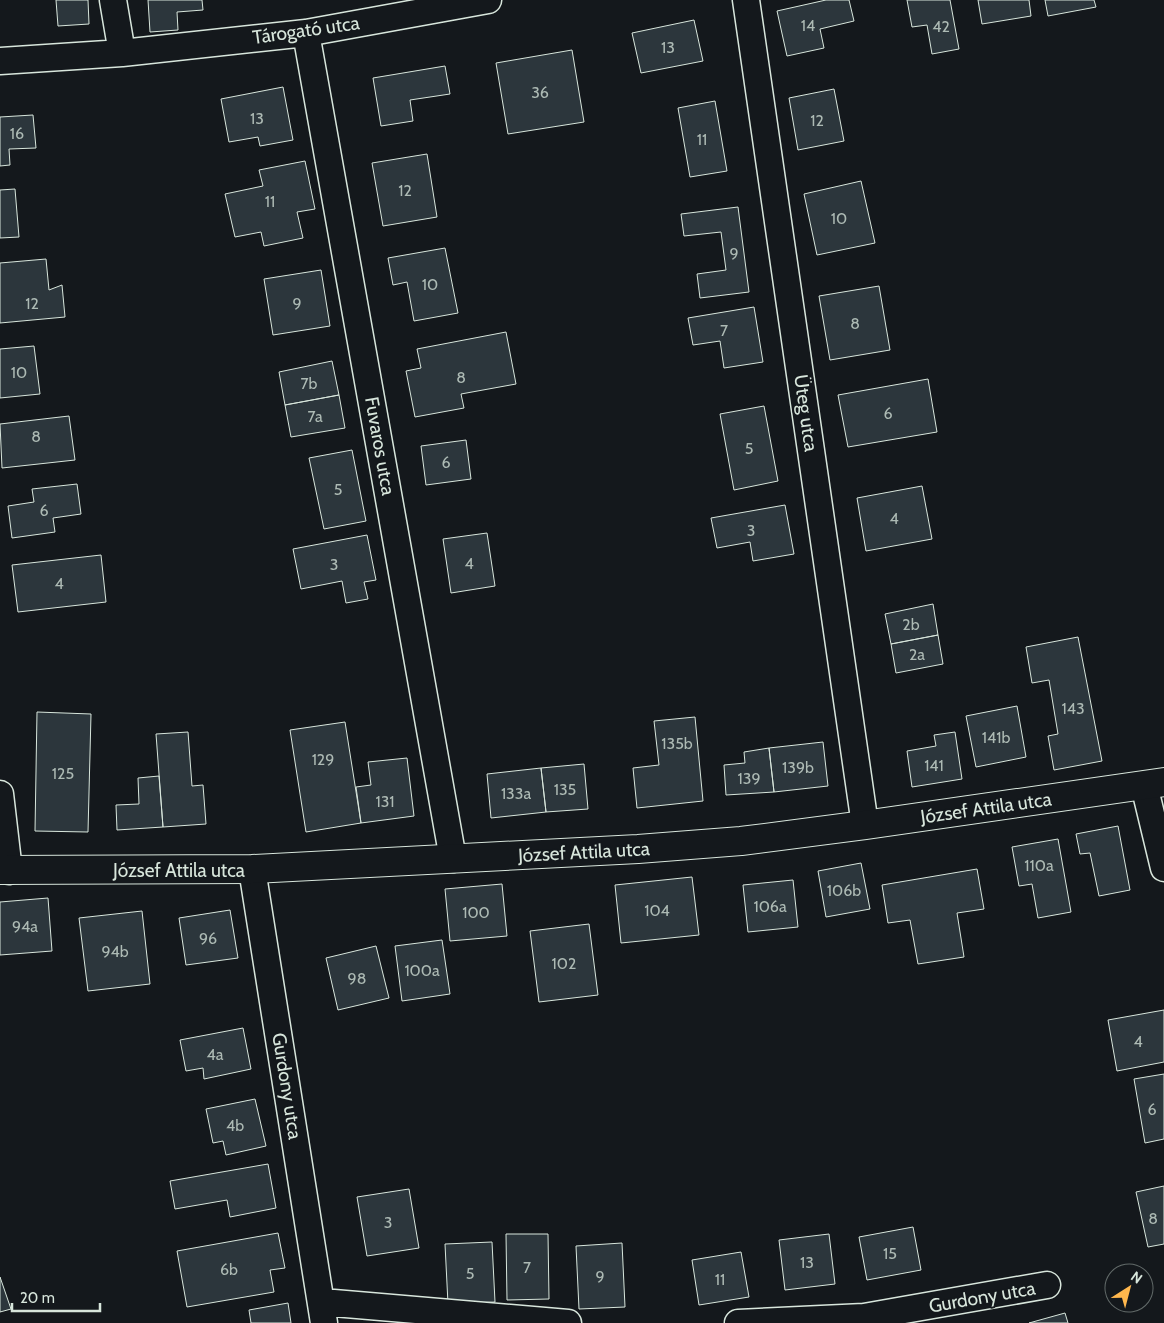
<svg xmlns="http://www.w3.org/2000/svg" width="1164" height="1323" font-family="Cabin,sans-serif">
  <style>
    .building { fill: #2c363c; stroke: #d8e6dc }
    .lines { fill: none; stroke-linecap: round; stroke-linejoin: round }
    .minor-casing { stroke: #d8e6dc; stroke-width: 29 }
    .tertiary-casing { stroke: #d8e6dc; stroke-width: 30 }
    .minor { stroke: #14181c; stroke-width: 26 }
    .tertiary { stroke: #14181c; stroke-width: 28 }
    .labels { text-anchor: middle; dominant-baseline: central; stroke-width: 4; stroke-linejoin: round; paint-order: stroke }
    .number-label { font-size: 16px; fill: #adbab4 }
    .street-label { font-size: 19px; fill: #d8e6dc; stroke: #14181c }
  </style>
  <rect width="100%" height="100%" fill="#14181c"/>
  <!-- building -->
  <path class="building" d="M56,0H88L89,24L58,26Z
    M148,0H202L203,10L177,12L178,30L150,32Z
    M826,0H849L854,21L820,29L824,48L787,56L777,11Z
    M907,0H950L959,49L932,54L927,25L912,27Z
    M978,0H1029L1031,16L982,24Z
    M1045,0H1094L1096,7L1048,16Z
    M694,20L703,61L641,73L632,33Z
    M572,50L584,122L508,134L496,63Z
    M445,66L450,94L410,100L413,121L381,126L373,78Z
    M283,87L293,140L260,146L258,137L229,142L221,99Z
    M834,89L844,141L798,150L789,98Z
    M715,101L727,171L690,177L678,108Z
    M33,115L36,148L9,149L10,165L0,166V117Z
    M427,154L437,217L383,226L372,163Z
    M305,161L315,209L297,212L303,238L264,246L261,232L235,237L225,194L263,186L259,170Z
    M861,181L875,243L817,255L804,194Z
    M15,189L19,237L0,238V190Z
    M738,207L749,292L700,298L697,274L726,270L721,232L684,236L681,214Z
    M445,248L458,313L414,321L407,282L393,285L388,258Z
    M46,259L49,290L62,285L65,317L0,323V263Z
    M321,270L330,326L273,335L264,279Z
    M879,286L890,350L830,360L819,296Z
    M754,307L763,362L724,368L720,341L693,345L688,318Z
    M506,332L516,384L461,394L464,408L415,417L406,371L421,368L417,349Z
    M34,346L40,394L0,398V349Z
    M332,361L339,395L285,405L279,372Z
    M928,379L937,432L848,447L838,395Z
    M339,395L345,428L291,437L285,405Z
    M764,406L778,481L734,490L720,414Z
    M69,416L75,460L2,468L0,424Z
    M466,440L471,479L426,485L421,446Z
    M352,450L366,521L324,529L309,458Z
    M77,484L81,514L53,518L55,532L12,538L8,506L34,502L32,489Z
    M922,486L932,539L866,551L857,498Z
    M785,505L794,554L753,561L750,542L717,548L711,518Z
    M487,533L495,586L451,593L443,539Z
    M367,535L376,580L364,582L368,599L346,603L342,581L301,589L293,549Z
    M101,555L106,602L18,612L12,565Z
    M933,604L938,635L891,644L885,614Z
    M938,635L943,664L896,673L891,644Z
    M1078,637L1102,761L1054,770L1048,736L1058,734L1049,680L1032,683L1026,647Z
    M1017,706L1026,757L976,767L966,716Z
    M37,712L91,714L88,832L35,831Z
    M695,717L703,801L637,808L633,768L659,765L654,721Z
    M345,722L361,823L306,832L290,730Z
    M188,732L192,786L203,785L206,824L163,827L156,734Z
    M955,732L962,779L912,787L907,751L936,746L934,735Z
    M823,742L828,786L774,792L769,748Z
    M769,748L774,792L726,795L724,765L745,763L744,752Z
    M407,758L414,816L361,823L356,787L371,785L368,762Z
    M584,764L588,809L546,812L541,768Z
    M541,768L546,812L491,818L487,774Z
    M159,776L163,827L117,830L116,805L139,804L138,778Z
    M1118,826L1130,890L1099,896L1090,853L1080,854L1076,834Z
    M1058,839L1071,912L1038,918L1032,884L1019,886L1012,847Z
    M861,863L870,909L826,917L818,871Z
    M977,869L984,909L957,913L964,957L918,964L910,920L888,923L882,885Z
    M692,877L699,935L621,943L615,885Z
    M793,880L798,927L748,932L743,885Z
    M502,884L507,936L450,941L445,889Z
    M48,898L52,951L0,955V902Z
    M230,910L238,958L186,965L179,918Z
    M142,911L150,984L88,991L79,918Z
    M589,924L598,995L539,1002L530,931Z
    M442,940L450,994L402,1001L395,946Z
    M376,946L389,998L338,1010L326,958Z
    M1164,1010V1062L1117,1071L1108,1020Z
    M243,1028L251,1069L204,1079L203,1068L186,1071L180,1040Z
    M1164,1074V1139L1145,1143L1134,1079Z
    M255,1099L266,1146L226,1155L223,1141L213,1143L206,1109Z
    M268,1164L276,1208L230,1217L227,1200L175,1209L170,1181Z
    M1164,1186V1244L1148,1247L1136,1192Z
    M409,1189L419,1248L367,1256L357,1197Z
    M913,1227L921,1270L867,1280L859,1237Z
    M278,1233L285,1268L270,1270L274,1292L187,1307L177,1251Z
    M506,1234H548L549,1299L507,1300Z
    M829,1234L835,1284L785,1290L779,1240Z
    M492,1242L495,1302L448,1304L445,1244Z
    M622,1243L625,1307L579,1309L576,1246Z
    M741,1252L749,1297L699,1305L692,1260Z
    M0,1277L11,1309L0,1312Z
    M288,1303L291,1323H251L249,1310Z
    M1065,1313L1068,1323H1029Z"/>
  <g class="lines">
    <!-- minor casing -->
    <g class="minor-casing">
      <path id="minor" d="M113,0L122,53
        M746,0L865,825
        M306,33L453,859
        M0,61L122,53L306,33L488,0
        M1144,785L1164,868
        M0,794L9,871
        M252,869L324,1323
        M322,1302L568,1323
        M738,1323L864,1317L1047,1285"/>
    </g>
    <!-- tertiary casing -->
    <g class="tertiary-casing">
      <path id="tertiary" d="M0,870L252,869L638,849L741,841L865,825L1164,782"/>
    </g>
    <!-- minor -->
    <use href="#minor" class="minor"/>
    <!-- tertiary -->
    <use href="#tertiary" class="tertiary"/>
  </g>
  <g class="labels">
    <!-- number labels -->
    <g class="number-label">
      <text x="808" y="25">14</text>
      <text x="941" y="26">42</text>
      <text x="668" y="47">13</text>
      <text x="540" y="92">36</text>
      <text x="257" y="118">13</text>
      <text x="817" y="120">12</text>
      <text x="17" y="133">16</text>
      <text x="702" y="139">11</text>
      <text x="405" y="190">12</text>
      <text x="270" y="201">11</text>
      <text x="839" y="218">10</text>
      <text x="734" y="253">9</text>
      <text x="430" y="284">10</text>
      <text x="32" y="303">12</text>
      <text x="297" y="303">9</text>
      <text x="855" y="323">8</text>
      <text x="724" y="330">7</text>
      <text x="19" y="372">10</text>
      <text x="461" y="377">8</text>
      <text x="309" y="383">7b</text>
      <text x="888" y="413">6</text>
      <text x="315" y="416">7a</text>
      <text x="36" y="436">8</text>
      <text x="749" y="448">5</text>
      <text x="446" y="462">6</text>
      <text x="338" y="489">5</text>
      <text x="44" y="510">6</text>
      <text x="894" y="518">4</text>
      <text x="751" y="530">3</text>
      <text x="469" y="563">4</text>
      <text x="334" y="564">3</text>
      <text x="59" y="583">4</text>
      <text x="911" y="624">2b</text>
      <text x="917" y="654">2a</text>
      <text x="1073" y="708">143</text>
      <text x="996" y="737">141b</text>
      <text x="677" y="743">135b</text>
      <text x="323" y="759">129</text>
      <text x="934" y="765">141</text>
      <text x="798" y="767">139b</text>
      <text x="63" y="773">125</text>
      <text x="749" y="778">139</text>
      <text x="565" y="789">135</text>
      <text x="516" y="793">133a</text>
      <text x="385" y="801">131</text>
      <text x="1039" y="865">110a</text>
      <text x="844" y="890">106b</text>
      <text x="770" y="906">106a</text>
      <text x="657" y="910">104</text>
      <text x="476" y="912">100</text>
      <text x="25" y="926">94a</text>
      <text x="208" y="938">96</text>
      <text x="115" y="951">94b</text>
      <text x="564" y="963">102</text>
      <text x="422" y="970">100a</text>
      <text x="357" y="978">98</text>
      <text x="1138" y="1041">4</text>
      <text x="215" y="1054">4a</text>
      <text x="1152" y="1109">6</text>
      <text x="235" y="1125">4b</text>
      <text x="1153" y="1218">8</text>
      <text x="388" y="1222">3</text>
      <text x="890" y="1253">15</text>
      <text x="807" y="1262">13</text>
      <text x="527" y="1267">7</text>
      <text x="229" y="1269">6b</text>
      <text x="470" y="1273">5</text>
      <text x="600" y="1276">9</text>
      <text x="720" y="1279">11</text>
    </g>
    <!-- street labels -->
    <g class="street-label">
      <text transform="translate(306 30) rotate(-8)">Tárogató utca</text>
      <text transform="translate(806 413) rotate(82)">Üteg utca</text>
      <text transform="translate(380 446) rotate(80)">Fuvaros utca</text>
      <text transform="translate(986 808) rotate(-8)">József Attila utca</text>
      <text transform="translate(584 852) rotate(-3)">József Attila utca</text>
      <text x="179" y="870">József Attila utca</text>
      <text transform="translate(287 1086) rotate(81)">Gurdony utca</text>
      <text transform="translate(982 1297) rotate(-10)">Gurdony utca</text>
    </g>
  </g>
  <!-- north arrow -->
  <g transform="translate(1129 1288) rotate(36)"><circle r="24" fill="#14181c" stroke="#626a69"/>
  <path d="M0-4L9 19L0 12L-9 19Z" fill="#ffb74d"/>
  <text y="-8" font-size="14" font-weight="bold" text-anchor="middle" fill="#d8e6dc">N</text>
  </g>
  <!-- scale -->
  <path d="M12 1303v8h88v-8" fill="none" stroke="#d8e6dc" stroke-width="2.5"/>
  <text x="20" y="1303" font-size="15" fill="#d8e6dc" stroke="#14181c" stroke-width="4" paint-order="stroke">20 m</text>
</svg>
